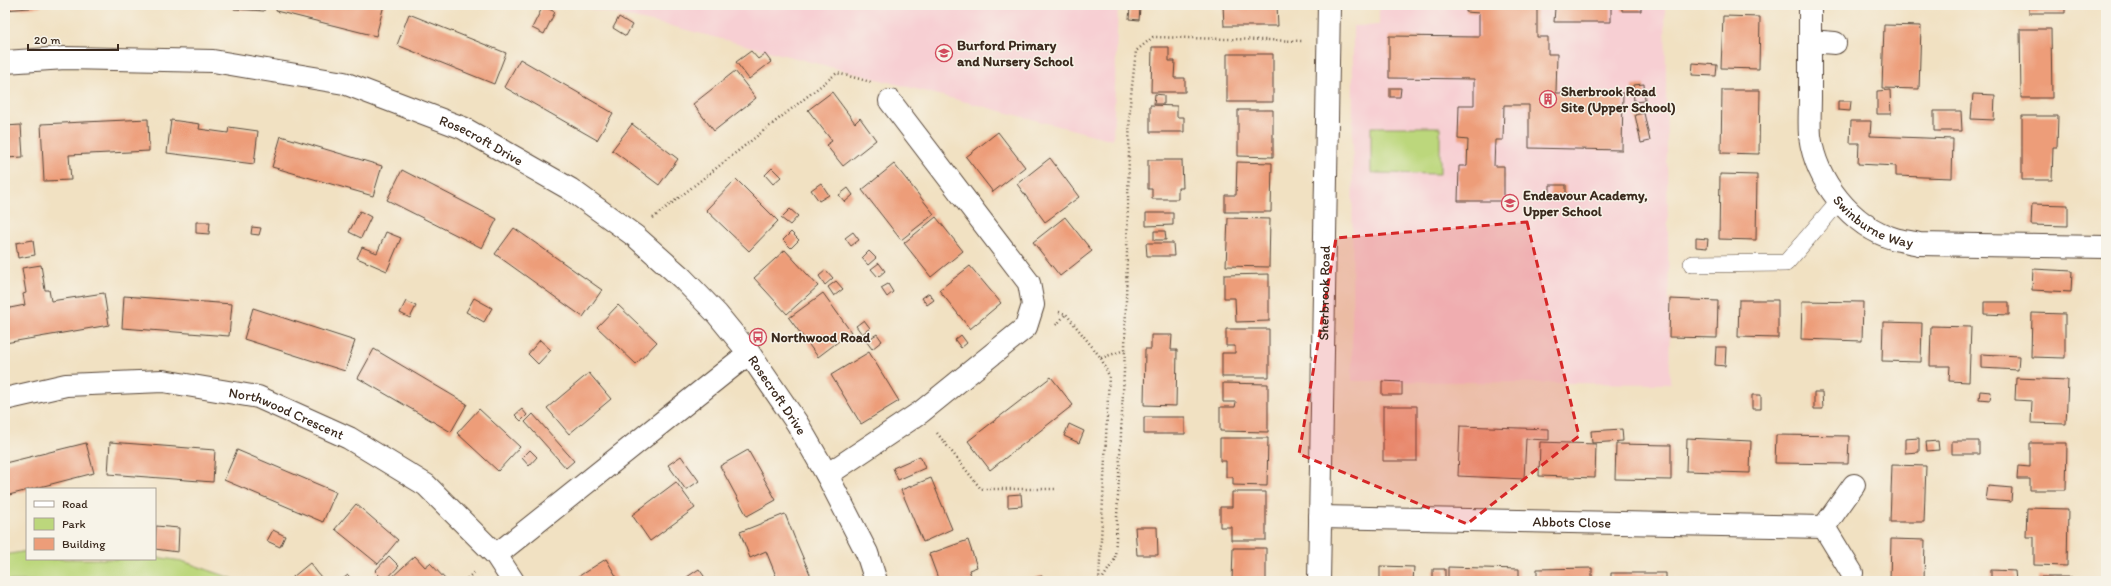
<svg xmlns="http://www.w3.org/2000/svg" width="2111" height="586" font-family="Itim,sans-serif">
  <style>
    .built { fill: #f7cfd3 }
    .green { fill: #bcd77c; stroke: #7c804d }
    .building { fill: #ed9d79 }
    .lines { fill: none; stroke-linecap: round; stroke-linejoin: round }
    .lane-casing { stroke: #564537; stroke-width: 18 }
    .street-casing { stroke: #564537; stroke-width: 24 }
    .path { stroke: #564537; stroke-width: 2.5; stroke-dasharray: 1 3; stroke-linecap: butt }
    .lane { stroke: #fff; stroke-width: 17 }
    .street { stroke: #fff; stroke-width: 22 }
    .marked { fill: #d62828; fill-opacity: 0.2; stroke: #d62828; stroke-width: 3; stroke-dasharray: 8 5; stroke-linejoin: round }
    .labels { text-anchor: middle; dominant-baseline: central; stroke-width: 3; stroke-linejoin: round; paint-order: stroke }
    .poi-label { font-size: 14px; font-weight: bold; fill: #3b2a1e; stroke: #f7f3e8; text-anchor: start }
    .street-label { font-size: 14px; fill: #3b2a1e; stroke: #f7f3e8 }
  </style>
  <rect width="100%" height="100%" fill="#f7f3e8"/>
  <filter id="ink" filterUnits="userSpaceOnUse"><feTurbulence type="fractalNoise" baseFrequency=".025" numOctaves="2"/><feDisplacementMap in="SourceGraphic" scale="8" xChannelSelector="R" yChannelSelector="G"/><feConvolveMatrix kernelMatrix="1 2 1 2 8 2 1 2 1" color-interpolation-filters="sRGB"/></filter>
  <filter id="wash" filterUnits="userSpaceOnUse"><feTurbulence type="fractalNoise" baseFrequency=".012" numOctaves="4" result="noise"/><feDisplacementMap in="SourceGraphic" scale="16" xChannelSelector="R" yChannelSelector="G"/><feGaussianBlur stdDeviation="0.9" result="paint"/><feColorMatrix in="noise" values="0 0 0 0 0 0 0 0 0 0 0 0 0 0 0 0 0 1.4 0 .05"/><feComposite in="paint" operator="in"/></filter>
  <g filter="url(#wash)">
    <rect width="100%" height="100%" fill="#f1e1c2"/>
    <!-- built -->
    <path class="built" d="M572,5H1118L1113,140L675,27Z
      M1379,5H1665L1670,384L1352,381L1353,26L1379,25Z"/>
    <!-- green -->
    <path class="green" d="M1371,127H1440V174L1371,173Z
      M27,551V559H155V557L182,561L234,579V581H5V555Z"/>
    <g id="blocks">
      <!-- building -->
      <path class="building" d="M5,5H41V7L5,10Z
        M235,5H265L264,11L234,9Z
        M277,5H384L376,36L276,11Z
        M1223,5H1277L1278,26H1224Z
        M1466,5H1611V22H1554L1555,8H1537V37H1548V54H1557L1556,93H1623L1622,150L1529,148V105H1504L1503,140H1495L1494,166H1504V201H1458L1459,166H1467L1468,140L1458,139L1459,105H1474V79L1389,78V36L1479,37V13L1466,12Z
        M1622,5H1641V11H1622Z
        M2029,5H2065V13H2029Z
        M543,6L555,12L544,34L532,28Z
        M1130,7L1140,8L1139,20L1129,19Z
        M409,14L506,53L494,84L397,45Z
        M1723,16L1760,17L1759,69L1721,68Z
        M619,17L632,25L626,36L613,28Z
        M1884,25L1921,26L1919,89L1882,88Z
        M2020,29H2051L2052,98H2021Z
        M1152,47H1169V61H1175L1174,78H1185V92H1151Z
        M751,51L758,59L765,54L771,62L749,79L736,62Z
        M1227,54H1273V102H1227Z
        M520,59L613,113L597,140L504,87Z
        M1693,63L1717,65L1716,76L1692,75Z
        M735,71L756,98L714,131L693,104Z
        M1644,84L1645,101L1634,102L1633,85Z
        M1390,88H1401L1400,97H1390Z
        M1722,90H1760L1759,154L1721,153Z
        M1890,90L1891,114H1877V91Z
        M832,92L855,123L860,118L876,140L843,166L826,145L832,141L808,110Z
        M1155,94L1164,95V104H1154Z
        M1973,94L1995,95L1994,120L1971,119Z
        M1838,101H1851L1850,111L1838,110Z
        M1150,105L1177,106V117H1184V132H1150Z
        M1238,110H1273V157L1238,156Z
        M1934,111H1961L1962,131H1934Z
        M1644,113L1650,141L1641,143L1635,115Z
        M2022,116H2058L2057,147H2053L2052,180H2022Z
        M148,119L149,151L69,155L71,180L44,181L41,124Z
        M171,120L200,124L199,129L228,133L229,127L258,131L254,164L167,153Z
        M1851,121H1871L1870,136L1953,139L1952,178L1896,176V166L1858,164L1859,143H1850Z
        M632,124L678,159L659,185L612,150Z
        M21,125L23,157L5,158V126Z
        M998,132L1025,167L993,192L966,157Z
        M281,136L382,166L373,196L272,167Z
        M1050,158L1079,197L1045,222L1017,184Z
        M1148,160H1182L1183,188H1178V199H1152V189H1148Z
        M1237,162L1272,163L1271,212H1225V195H1236Z
        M894,164L934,214L901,240L862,190Z
        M772,168L781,177L773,184L765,175Z
        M402,170L497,219L482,248L387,200Z
        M1720,174L1757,175L1756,240L1719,239Z
        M736,179L778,221L749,251L706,210Z
        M821,183L829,195L819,201L811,190Z
        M1550,185H1566V196H1550Z
        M848,188L853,195L845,202L839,195Z
        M2032,204L2068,205V226L2031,225Z
        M790,209L798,216L790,225L781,218Z
        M360,211L371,217L361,238L349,232Z
        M1146,213H1173V225L1146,226Z
        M936,217L963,251L931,277L904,243Z
        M1065,217L1092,251L1060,276L1033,242Z
        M1228,218L1270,219L1269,267L1226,266Z
        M196,222H210L209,234L196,233Z
        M252,227L261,228L259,235L251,234Z
        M514,228L602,290L583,317L495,254Z
        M1154,231H1165L1166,240H1154Z
        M386,232L401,238L387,271L357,258L362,247L377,253Z
        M791,232L799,240L791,248L783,240Z
        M853,232L859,240L851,246L845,238Z
        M1696,238L1708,239L1707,248L1696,247Z
        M33,240L35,255L18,258L16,243Z
        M1146,243H1173L1174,256H1147Z
        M785,250L818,286L787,314L754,278Z
        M869,251L876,258L868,265L862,258Z
        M879,263L885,271L878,277L871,269Z
        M41,265L45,290H49L51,301L104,293L109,325L5,343V309L25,305L23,294L26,293L22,268Z
        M970,266L1001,303L970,329L939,290Z
        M2033,269L2072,271L2071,292L2032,290Z
        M826,270L833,278L825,285L819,276Z
        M1269,274V321L1236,322L1235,298H1224V275Z
        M836,281L843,289L834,296L828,287Z
        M888,284L893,292L887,297L881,288Z
        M823,293L851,332L818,357L789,318Z
        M929,293L934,300L927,305L922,298Z
        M124,296L232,304L229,336L122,328Z
        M474,298L492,308L484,322L466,312Z
        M1670,299L1718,301L1717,338L1669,337Z
        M1739,300H1778V338L1738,337Z
        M406,301L416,306L410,318L400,313Z
        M1802,301L1863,302L1862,341L1801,339Z
        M1984,302H2009V315L1984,314Z
        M618,305L657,342L636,364L597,327Z
        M253,308L355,341L345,371L244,339Z
        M2032,313L2065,314V358L2031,357Z
        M864,320L870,328L862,334L856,326Z
        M1883,322L1922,323L1921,362L1882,361Z
        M1931,326L1971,327L1969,382L1949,381L1950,366H1930Z
        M1226,329H1269V377H1222V353H1235V346H1226Z
        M877,334L882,341L872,349L866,341Z
        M961,335L967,343L961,348L955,340Z
        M1151,335H1172L1171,350H1177L1176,406L1144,405L1145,349H1151Z
        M540,340L551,350L538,364L528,354Z
        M1716,347H1726L1725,366L1715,365Z
        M374,349L467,404L451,432L358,378Z
        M869,352L899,401L861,424L831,375Z
        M1981,354L2019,356L2018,370L1981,368Z
        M589,373L611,399L569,434L547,408Z
        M1051,377L1073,405L990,470L968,441Z
        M2016,378L2068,380L2066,424L2031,423L2032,401L2015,400Z
        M1382,381L1402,382V395H1382Z
        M1223,383L1268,384V432L1220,431V407H1235L1236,402H1223Z
        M1980,391L1991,392L1990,400L1979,399Z
        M1814,392H1822L1823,409H1814Z
        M1752,395H1761V409H1752Z
        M1383,406H1417V461H1383Z
        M479,409L520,447L498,471L457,433Z
        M522,409L527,415L521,421L515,415Z
        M533,414L574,461L566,468L525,422Z
        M1144,417H1185V434H1144Z
        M1069,424L1084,431L1079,443L1064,436Z
        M1460,426L1549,429V440L1526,439L1524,479L1458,476Z
        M1622,429L1623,441L1592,443L1591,431Z
        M1776,435L1849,436L1848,464L1775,463Z
        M1220,438H1268L1267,486L1233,485V477H1226V461H1220Z
        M1687,438L1751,441L1750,473L1686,471Z
        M1919,438V452L1905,453V439Z
        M1938,441L1939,450L1927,451L1926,442Z
        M1952,441H1979V454H1952Z
        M110,442L215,450L213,482L108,474Z
        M1540,442L1596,444L1595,478L1539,476Z
        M86,443L94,473L5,496V463Z
        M2030,443H2067L2066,490H2030V479H2017L2018,466L2030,467Z
        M1616,444L1671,445V480L1615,479Z
        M237,450L336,492L323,522L224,480Z
        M530,450L537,457L529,466L522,458Z
        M748,450L776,500L747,516L720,466Z
        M681,456L699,481L686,490L668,465Z
        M920,456L925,468L898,480L893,468Z
        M1892,465L1926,466L1924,522H1890Z
        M931,478L952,529L923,542L901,490Z
        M676,482L695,508L650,541L632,515Z
        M1988,486L2012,488L2011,502L1986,500Z
        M1232,492H1266V540H1231V527H1220V507H1232Z
        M1021,494L1022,506L1008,507V495Z
        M356,504L398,540L378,564L335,529Z
        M2027,508L2068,509L2067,566L2034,565V537H2026Z
        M785,514L795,539L813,581H778L766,551L750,558L740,532Z
        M156,526L179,528L178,552L155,549Z
        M1135,527H1157L1158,555H1137Z
        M273,530L285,536L280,547L267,541Z
        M1891,539L1925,540L1924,581H1890Z
        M968,540L977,567L969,570L973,581H939L929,554Z
        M1233,548H1266V581H1232Z
        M389,556L399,566L385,581L375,571Z
        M415,556L425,567L430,563L447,581H393L391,578Z
        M606,559L619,581H582L579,576Z
        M310,563L324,581H288Z
        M1380,566L1414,567L1413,581H1380Z
        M1448,567L1519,569V581H1448Z
        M1592,568V581H1537V569Z
        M699,569L706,579L703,581H689L687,577Z
        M1433,569H1445V581H1433Z
        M1991,570L2015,571L2016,581H1991Z
        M1611,573H1666V581H1611Z
        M348,575L353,581H340Z
        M1042,576L1043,581H1034V578Z
        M2038,577H2072V581H2038Z"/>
    </g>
  </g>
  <g filter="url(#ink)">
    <use href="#blocks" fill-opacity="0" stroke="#564537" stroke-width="1"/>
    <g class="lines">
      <!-- lane casing -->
      <g class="lane-casing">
        <path id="lane" d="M1692,264L1786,263L1839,201"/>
      </g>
      <!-- street casing -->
      <g class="street-casing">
        <g id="street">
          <path id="s1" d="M1810,11C1810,39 1810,68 1810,96C1810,109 1809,123 1810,136C1816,181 1851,226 1895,239C1902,241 1911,242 1919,244L2106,247"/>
          <path d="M1810,41L1835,43"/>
          <path id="s2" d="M5,62L65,58L213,61L344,83L463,128L570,189L635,236L682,278L717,314L749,353L797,423L827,475L867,553L876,581"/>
          <path id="s3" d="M5,399L66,385L163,381L258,397L349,438L426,485L496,555L513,581"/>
          <path d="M827,475L921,412L1026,327L1033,305L1029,283L890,101"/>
          <path id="s4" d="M1320,517L1824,527"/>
          <path d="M496,555L749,353"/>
          <path d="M1852,573L1824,527L1854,485"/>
          <path id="s5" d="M1319,581L1329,5"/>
        </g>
      </g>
      <!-- path -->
      <path class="path" d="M653,218L837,73L871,82
        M1059,312L1066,314L1101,358L1109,376L1099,581
        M1056,325L1066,314
        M1101,358L1125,350
        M937,433L981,489H1057
        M464,581L476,571
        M1101,581L1115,559L1116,538L1125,350L1130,104L1136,51L1153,37L1302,41"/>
      <!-- lane -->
      <use href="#lane" class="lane"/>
      <!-- street -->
      <use href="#street" class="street"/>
    </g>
  </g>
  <!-- marked area -->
  <path class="marked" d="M1527,222L1579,436L1467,524L1299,454L1336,238Z"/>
  <!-- icons -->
  <defs>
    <g id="school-ring" transform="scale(0.9)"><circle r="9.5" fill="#f7f3e8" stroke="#d1495b" stroke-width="1.5"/><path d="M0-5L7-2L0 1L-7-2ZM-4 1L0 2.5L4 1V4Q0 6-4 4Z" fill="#d1495b"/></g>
    <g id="building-ring" transform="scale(0.9)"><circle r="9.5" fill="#f7f3e8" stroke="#d1495b" stroke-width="1.5"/><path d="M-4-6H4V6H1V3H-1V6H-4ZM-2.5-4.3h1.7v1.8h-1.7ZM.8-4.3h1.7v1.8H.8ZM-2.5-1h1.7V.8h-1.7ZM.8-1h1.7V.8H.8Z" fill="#d1495b"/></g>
    <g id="bus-ring" transform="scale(0.9)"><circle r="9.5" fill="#f7f3e8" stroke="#d1495b" stroke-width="1.5"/><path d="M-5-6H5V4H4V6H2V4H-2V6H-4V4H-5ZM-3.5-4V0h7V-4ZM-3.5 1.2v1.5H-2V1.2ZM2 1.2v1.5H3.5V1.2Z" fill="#d1495b"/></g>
  </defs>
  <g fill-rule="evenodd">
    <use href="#school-ring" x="944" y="53"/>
    <use href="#building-ring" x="1548" y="99"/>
    <use href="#school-ring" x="1510" y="203"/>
    <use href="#bus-ring" x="758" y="337"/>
  </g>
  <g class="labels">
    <!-- poi labels -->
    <g class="poi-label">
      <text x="957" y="45">Burford Primary<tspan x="957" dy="16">and Nursery School</tspan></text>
      <text x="1561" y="91">Sherbrook Road<tspan x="1561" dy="16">Site (Upper School)</tspan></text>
      <text x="1523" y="195">Endeavour Academy,<tspan x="1523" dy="16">Upper School</tspan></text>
      <text x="771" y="337">Northwood Road</text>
    </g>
    <!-- street labels -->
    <g class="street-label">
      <text stroke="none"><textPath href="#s2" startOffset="490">Rosecroft Drive</textPath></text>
      <text stroke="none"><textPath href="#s1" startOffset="238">Swinburne Way</textPath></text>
      <text stroke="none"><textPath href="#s5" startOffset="288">Sherbrook Road</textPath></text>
      <text stroke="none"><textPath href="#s2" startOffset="886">Rosecroft Drive</textPath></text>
      <text stroke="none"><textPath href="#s3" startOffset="288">Northwood Crescent</textPath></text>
      <text stroke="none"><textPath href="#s4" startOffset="252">Abbots Close</textPath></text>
    </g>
  </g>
  <!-- margin -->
  <rect width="2111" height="586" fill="none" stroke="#f7f3e8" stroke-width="20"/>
  <!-- legend -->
  <rect x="26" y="488" width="130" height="72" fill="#f7f3e8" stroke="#aca397"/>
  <rect x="34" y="501" width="20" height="6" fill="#ffffff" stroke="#aca397"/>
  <text x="62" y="508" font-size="12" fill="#3b2a1e">Road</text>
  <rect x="34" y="518" width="20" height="12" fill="#bcd77c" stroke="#aca397"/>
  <text x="62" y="528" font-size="12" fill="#3b2a1e">Park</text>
  <rect x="34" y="538" width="20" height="12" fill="#ed9d79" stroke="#aca397"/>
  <text x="62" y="548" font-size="12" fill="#3b2a1e">Building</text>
  <!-- scale -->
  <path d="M28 44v6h90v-6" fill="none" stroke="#3b2a1e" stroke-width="2"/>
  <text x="34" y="44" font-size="12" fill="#3b2a1e" stroke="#f7f3e8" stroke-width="3" paint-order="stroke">20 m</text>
</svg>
